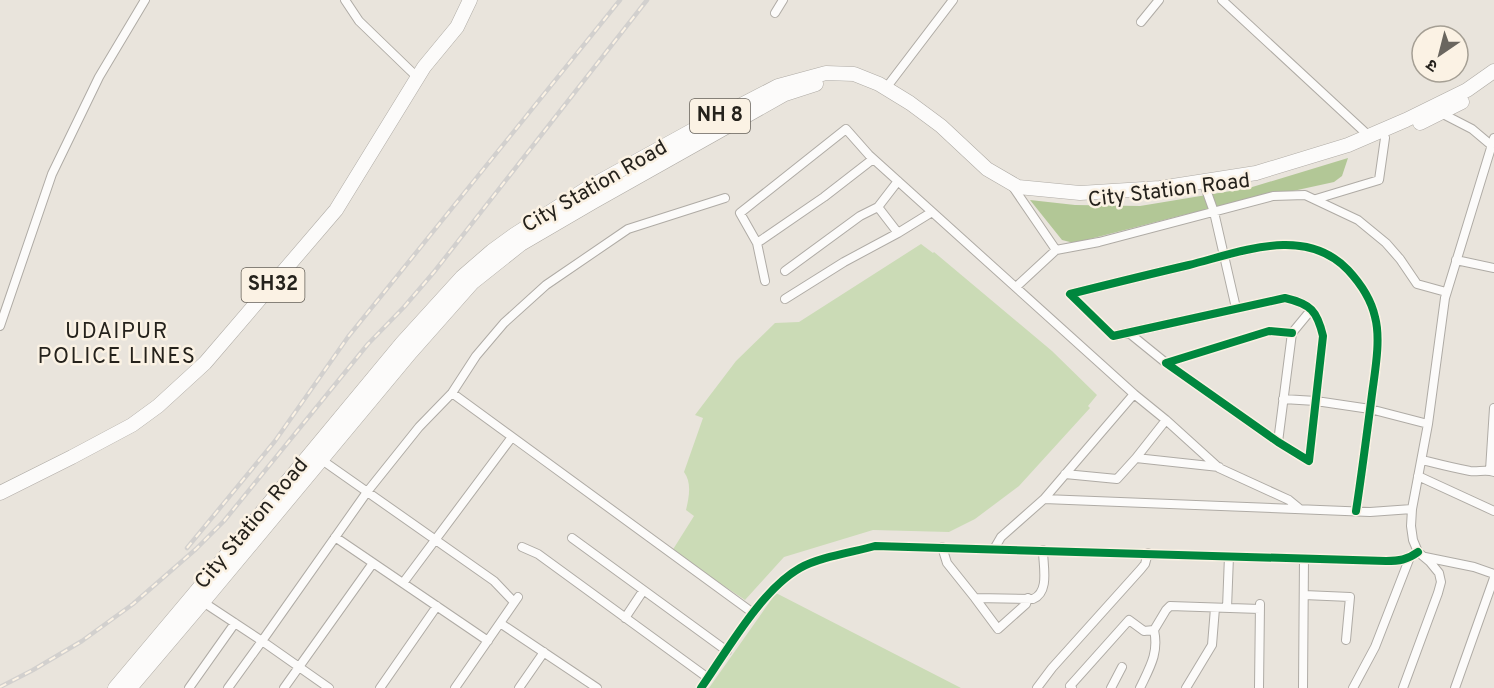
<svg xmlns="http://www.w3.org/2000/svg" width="1494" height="688" font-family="Overpass,'Noto Sans Devanagari',sans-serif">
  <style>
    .green { fill: #cbdbb6 }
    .forest { fill: #b2c796 }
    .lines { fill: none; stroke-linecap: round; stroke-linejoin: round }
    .street-casing { stroke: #afaba5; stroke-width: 10 }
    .primary-casing { stroke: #afaba5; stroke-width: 15 }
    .street { stroke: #fcfbfa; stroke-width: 8 }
    .primary { stroke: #fcfbfa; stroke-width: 14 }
    .rail-casing { stroke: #d2d0ce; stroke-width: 4.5 }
    .rail { stroke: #fbf2e4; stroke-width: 2; stroke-dasharray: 7; stroke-linecap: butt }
    .cycleway-casing { stroke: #fbf2e4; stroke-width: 11 }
    .cycleway { stroke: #00873e; stroke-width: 8 }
    .labels { text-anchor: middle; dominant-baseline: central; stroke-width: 5; stroke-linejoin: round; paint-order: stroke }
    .shield { fill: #fbf2e4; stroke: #656058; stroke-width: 1.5 }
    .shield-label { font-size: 20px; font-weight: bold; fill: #25221c }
    .street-label { font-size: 21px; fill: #25221c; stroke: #fbf2e4 }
    .neighbourhood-label { font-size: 22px; letter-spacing: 1.5px; fill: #25221c; stroke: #fbf2e4 }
  </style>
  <rect width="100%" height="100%" fill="#e9e4dc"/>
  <!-- green -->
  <path class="green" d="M921,244L933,253L934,252L1052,351L1097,395L1088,406L1090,408L1019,486L975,519L949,532L873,530L784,557L745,600L672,551L694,516L686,510C689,497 692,483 684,472L703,418L695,415L736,361L775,323L799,322Z
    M776,593L961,688H709Z"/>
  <!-- forest -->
  <path class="forest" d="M1348,158L1342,176L1334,182L1183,215L1074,243L1062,240L1030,200L1075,205L1140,206L1249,188Z"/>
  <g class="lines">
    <!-- street casing -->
    <g class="street-casing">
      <path id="street" d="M345,0L359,21L417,77
        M1222,0L1369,136
        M775,13L783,0
        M1141,22L1159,0
        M886,88L953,0
        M1441,113L1472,129L1491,145
        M1203,181L1214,212L1236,308
        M1011,184L1056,250L1099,242L1273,196L1305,195L1358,220L1386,243L1400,259L1417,284L1446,292
        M1316,199L1379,180L1385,138
        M878,207L898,181
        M757,243L824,197L873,159
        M1456,260L1494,268
        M785,271L860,216L878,207L898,233L932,212
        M765,281L757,243L740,213L846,129L869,155L1134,394L1044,499
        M1016,287L1056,250
        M785,299L844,262L898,233
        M0,326L52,174L99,77L145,0
        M1129,333L1166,363
        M1292,333L1269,331L1166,363L1278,442L1309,461L1323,336C1317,311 1311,304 1285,298L1113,336L1070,294C1110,284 1150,274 1189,265C1241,252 1305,225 1348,270C1361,284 1371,299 1375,317C1381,339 1375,371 1372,394C1367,433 1362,472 1356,511
        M452,393L753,613
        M1134,394L1166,420L1219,468L1289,500L1300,509
        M1283,399L1316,401L1370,409L1428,424
        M1278,442L1292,333L1311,310
        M319,458L494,581L514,602
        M1136,458L1166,420
        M1422,460C1438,464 1453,468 1470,471C1478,472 1487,469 1494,472
        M1490,470L1494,408
        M1065,474L1117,479L1136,458L1219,467
        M1418,476L1494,511
        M335,537L488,641
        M572,538L727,651
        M522,547L538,554L708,678
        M942,547L947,563L975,598L1033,599C1050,592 1043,566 1043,550
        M994,549L1001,537L1044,499L1370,512L1412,509
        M1425,557L1474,567L1494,574
        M403,583L512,437
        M1304,595L1350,597L1346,640
        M975,598L998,629L1026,604L1028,598
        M203,602L262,641L228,688
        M1227,608L1229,556
        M625,618L643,591
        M500,623L518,597
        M189,688L235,623
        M284,688L373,563
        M329,688L262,641L367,492L419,427L452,393L476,356L504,323L546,285L628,229L725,198
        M380,688L437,606
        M455,688L500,623L597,688
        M519,688L544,652
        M701,688C727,651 761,590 800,568C819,557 854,552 875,546L1386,561C1399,561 1407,560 1418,552
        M1037,688L1052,668L1141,569L1145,564L1148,553
        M1072,688L1070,686L1129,620L1144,631L1154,630
        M1111,688L1122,667
        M1140,688C1150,667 1159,653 1154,630L1166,610L1170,606L1260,609
        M1186,688L1212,645L1215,608
        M1259,688L1260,604
        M1303,688L1304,558
        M1353,688L1375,647L1410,557
        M1403,688L1438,593L1441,582L1439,573L1430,562L1418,552L1413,540L1411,526L1412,509L1428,424L1445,298L1494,138
        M1455,688L1494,578"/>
    </g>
    <!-- primary casing -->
    <g class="primary-casing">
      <path id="primary" d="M1420,123L1462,102
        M0,493L72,457L132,425L158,406L205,363L336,210L424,67L457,27L470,0
        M115,688L194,594L402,343L462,277L492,251L514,235L586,189L693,130L778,86L826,73L854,74L879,84L910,103L941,126L987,169L1018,187L1080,193L1160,188L1256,173L1348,145L1406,120L1467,90L1494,71
        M130,688L203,602L411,352L472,283L521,244L593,202L785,94L816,84"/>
    </g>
    <!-- street -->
    <use href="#street" class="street"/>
    <!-- primary -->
    <use href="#primary" class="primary"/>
    <!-- rail casing -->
    <g class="rail-casing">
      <path id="rail" d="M187,548L275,441L348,337L620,0
        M0,687L33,670L82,641L133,604L196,549L224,521L368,344L404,307L434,272L647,0"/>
    </g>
    <!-- rail -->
    <use href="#rail" class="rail"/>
    <!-- cycleway casing -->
    <g class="cycleway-casing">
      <path id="cycleway" d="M1292,333L1269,331L1166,363L1278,442L1309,461L1323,336C1317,311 1311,304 1285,298L1113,336L1070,294C1110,284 1150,274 1189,265C1241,252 1305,225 1348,270C1361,284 1371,299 1375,317C1381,339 1375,371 1372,394C1367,433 1362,472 1356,511
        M701,688C727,651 761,590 800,568C819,557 854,552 875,546L1386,561C1399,561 1407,560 1418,552"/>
    </g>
    <!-- cycleway -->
    <use href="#cycleway" class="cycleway"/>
  </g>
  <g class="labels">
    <!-- shield labels -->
    <g class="shield">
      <rect x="690" y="99" width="60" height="34" rx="4.5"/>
      <rect x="241.5" y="268" width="63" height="34" rx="4.5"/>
    </g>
    <g class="shield-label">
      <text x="720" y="116">NH 8</text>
      <text x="273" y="285">SH32</text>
    </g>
    <!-- street labels -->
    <g class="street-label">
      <text transform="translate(595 187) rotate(-30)">City Station Road</text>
      <text transform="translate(1169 191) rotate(-7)">City Station Road</text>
      <text transform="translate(252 524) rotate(-50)">City Station Road</text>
    </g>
    <!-- neighbourhood labels -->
    <g class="neighbourhood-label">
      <text x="117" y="332">UDAIPUR<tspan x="117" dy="25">POLICE LINES</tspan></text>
    </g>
  </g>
  <!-- north arrow -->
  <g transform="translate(1440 54) rotate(215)"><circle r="28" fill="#fbf2e4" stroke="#a59f94" stroke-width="1.5"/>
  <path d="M0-4.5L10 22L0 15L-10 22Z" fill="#6a665f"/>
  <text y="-9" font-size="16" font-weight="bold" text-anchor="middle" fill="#25221c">उ</text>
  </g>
</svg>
